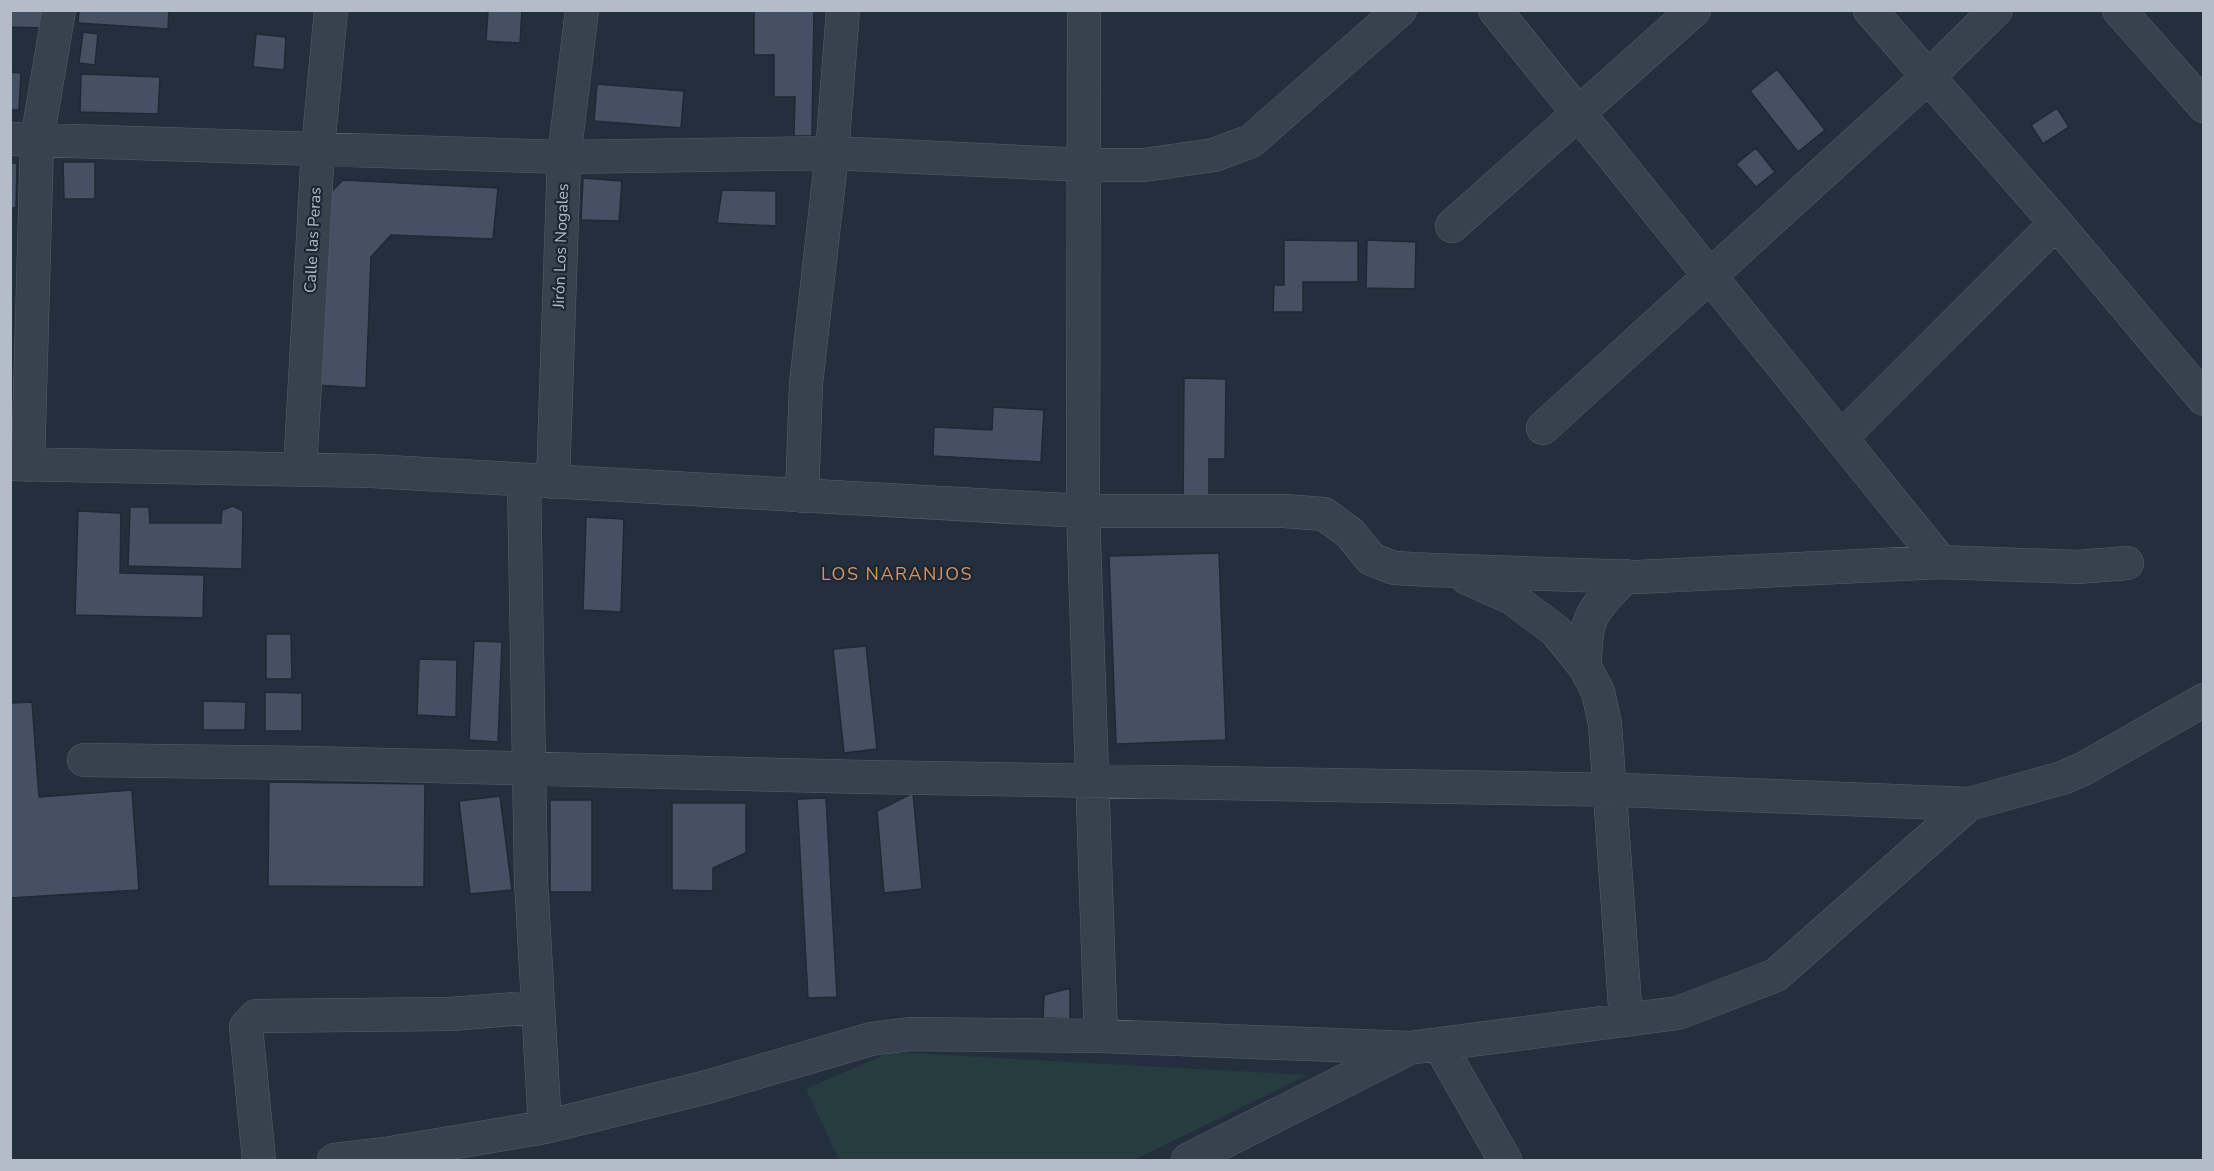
<svg xmlns="http://www.w3.org/2000/svg" width="2214" height="1171" font-family="'Nunito Sans',sans-serif">
  <style>
    .green { fill: #263c3f }
    .building { fill: #455162; stroke: #1f2835; stroke-width: 1.5 }
    .lines { fill: none; stroke-linecap: round; stroke-linejoin: round }
    .minor-casing { stroke: #565f6c; stroke-width: 34 }
    .minor { stroke: #38414e; stroke-width: 33 }
    .labels { text-anchor: middle; dominant-baseline: central; stroke-width: 4.5; stroke-linejoin: round; paint-order: stroke }
    .street-label { font-size: 16px; fill: #b4bcc9; stroke: #1d2633 }
    .neighbourhood-label { font-size: 18px; letter-spacing: 1.5px; fill: #d59563; stroke: #1d2633 }
  </style>
  <rect width="100%" height="100%" fill="#242f3e"/>
  <!-- green -->
  <path class="green" d="M891,1052L1308,1075L1134,1160H839L806,1089Z"/>
  <!-- building -->
  <path class="building" d="M10,10H43L42,28L10,27Z
    M79,10H169L168,29L78,23Z
    M488,10H522L520,43L486,41Z
    M754,10H814L812,136H794L795,97H774V55H754Z
    M83,32L98,34L95,65L79,63Z
    M256,34L286,37L284,70L253,67Z
    M1777,69L1825,130L1798,152L1750,91Z
    M10,72L21,73L19,110H10Z
    M81,74L160,77L158,114L80,112Z
    M597,84L684,91L681,128L594,121Z
    M2057,108L2069,127L2043,144L2031,125Z
    M1756,148L1775,172L1756,187L1736,164Z
    M63,162H95V199H64Z
    M10,163H17L16,208H10Z
    M583,178L622,181L619,221L581,220Z
    M343,180L498,188L493,239L391,235L371,257L366,388L314,385L316,207Z
    M722,190L776,191V226L717,223Z
    M1284,240L1358,241V282H1303V312H1273L1274,285H1284Z
    M1367,240L1416,242L1415,289L1366,288Z
    M1184,378L1226,379L1225,459H1209V509H1183Z
    M993,407L1044,410L1041,462L933,456L934,427L992,430Z
    M233,506L243,511L242,569L128,566L130,507H149L150,523H221L222,510Z
    M78,511L121,513L120,573L204,575L203,618L75,615Z
    M586,517L624,519L621,612L583,610Z
    M1219,553L1226,740L1116,744L1109,556Z
    M266,634H291L292,679H266Z
    M474,641L502,642L498,742L469,740Z
    M866,646L877,749L844,753L833,649Z
    M419,659L457,660L456,717L417,715Z
    M265,692L302,693V731H265Z
    M203,701L246,702L245,730H203Z
    M32,702L39,797L132,790L139,890L10,898V703Z
    M269,782L425,784L424,887L268,886Z
    M913,793L922,889L884,893L877,811Z
    M500,796L512,890L470,894L459,801Z
    M826,798L837,997L808,998L797,799Z
    M550,800H592V892H550Z
    M672,803H746V853L713,868V891L672,890Z
    M1070,988V1019L1043,1018L1044,995Z"/>
  <g class="lines">
    <!-- minor casing -->
    <g class="minor-casing">
      <path id="minor" d="M1084,10L1083,511L1101,1036
        M1495,10L1941,562
        M1870,10L2056,223L2204,399
        M2119,10L2204,106
        M10,139L564,157L832,153L1085,165H1144L1214,155L1251,141L1400,10
        M1452,226L1694,10
        M1543,428L1928,77L1996,10
        M1841,438L2056,223
        M10,464L371,471L1083,511H1284L1324,514L1350,533L1371,559L1394,568L1431,570L1637,577L1941,562L2078,567L2127,563
        M28,465L37,140L59,10
        M300,470L318,148L331,10
        M524,480L531,881L545,1127
        M553,482L564,157L582,10
        M802,496L806,384L832,153L843,10
        M1467,578L1512,598L1556,631L1585,667L1598,692L1605,724L1626,1020
        M1585,667C1585,616 1591,612 1626,576
        M84,760L310,763L866,777L1622,790L1969,804L2062,778L2083,769L2204,700
        M1439,1044L1505,1160
        M259,1160L246,1027L256,1016L451,1014L537,1007
        M334,1160L385,1154L545,1127L707,1087L871,1039L910,1034L1101,1036L1409,1048
        M1188,1160L1409,1048L1678,1013L1776,975L1969,804"/>
    </g>
    <!-- minor -->
    <use href="#minor" class="minor"/>
  </g>
  <g class="labels">
    <!-- street labels -->
    <g class="street-label">
      <text transform="translate(313 240) rotate(-87)">Calle las Peras</text>
      <text transform="translate(561 246) rotate(-88)">Jirón Los Nogales</text>
    </g>
    <!-- neighbourhood labels -->
    <g class="neighbourhood-label">
      <text x="897" y="574">LOS NARANJOS</text>
    </g>
  </g>
  <!-- border -->
  <rect width="2214" height="1171" fill="none" stroke="#b4bcc9" stroke-width="24"/>
</svg>
